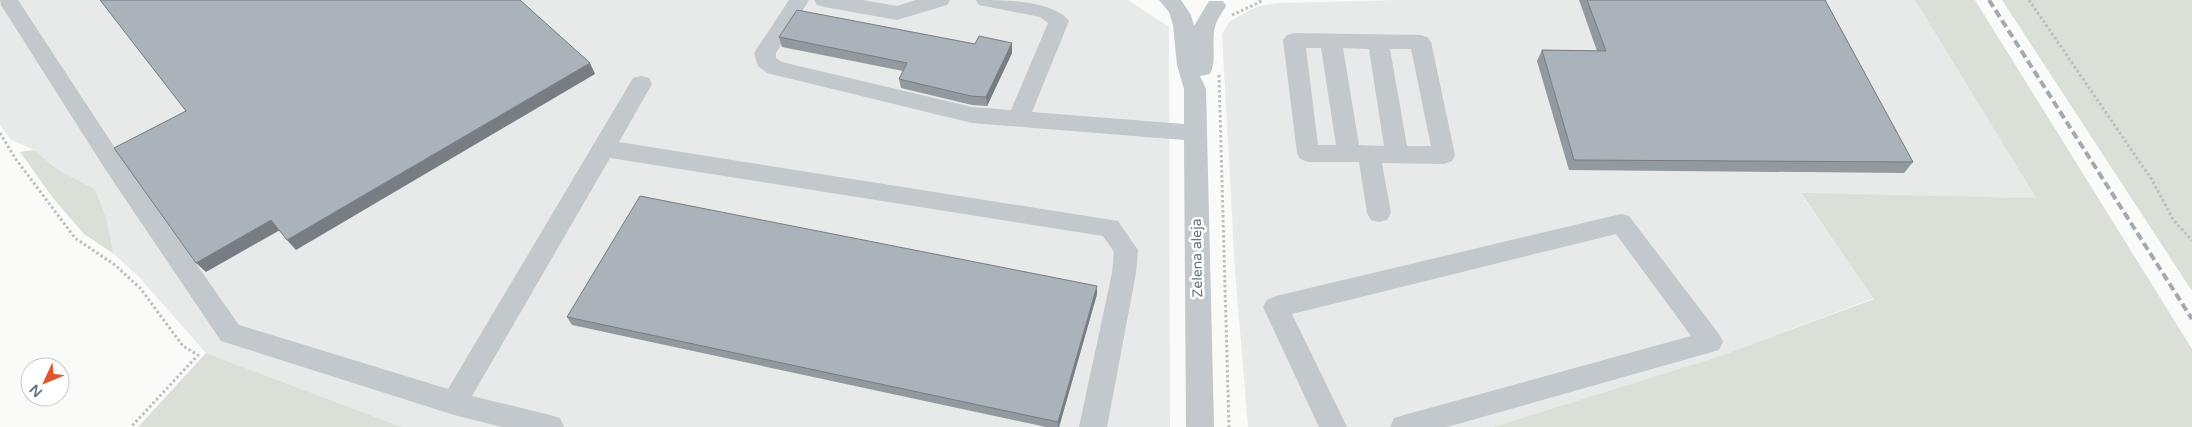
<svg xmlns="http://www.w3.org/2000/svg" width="2192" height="427" font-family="'Varela Round',sans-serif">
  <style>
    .built { fill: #e8e9e9 }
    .green { fill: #dadfd7 }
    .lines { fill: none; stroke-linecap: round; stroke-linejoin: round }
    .path { stroke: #bbbfc2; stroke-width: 3; stroke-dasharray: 2.5 2.5; stroke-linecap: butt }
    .minor { fill: #c3c8cc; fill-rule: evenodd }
    .rail { stroke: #a2aab0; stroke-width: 4; stroke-dasharray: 8 4; stroke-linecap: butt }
    .wall { fill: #929a9f }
    .shaded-wall { fill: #777d82 }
    .building { fill: #aab3b9; stroke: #777d82 }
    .labels { text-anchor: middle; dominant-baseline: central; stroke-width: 5; stroke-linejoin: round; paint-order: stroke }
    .street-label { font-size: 14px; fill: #657683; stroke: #fff }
  </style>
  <rect width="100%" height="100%" fill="#fafaf8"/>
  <!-- built -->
  <path class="built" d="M0,0H1128L1169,27L1170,427H402L206,353L138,276L114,254L106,217L95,189L58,170L34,150L10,139L0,125Z
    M1399,0H1915L2036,198L1801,194L1874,298L1720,356L1493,427H1248L1235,270L1222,34L1230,21L1252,9L1264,5L1281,3Z"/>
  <!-- green -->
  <path class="green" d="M1915,0H1975L2192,349V427H1493L1720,356L1874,299L1801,193L2036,198Z
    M2002,0H2192V291Z
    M34,150L58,170L95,189L106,217L114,254L84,234L53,198L20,152Z
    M206,353L402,427H138Z"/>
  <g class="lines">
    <!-- path -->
    <path class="path" d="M2029,0L2152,180L2174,221L2192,240
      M1232,15L1260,2V0
      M1219,75L1229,427
      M0,133L15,158L75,238L115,265L140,288L183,346L198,355L131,427"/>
    <!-- minor -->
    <path class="minor" d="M0,0H18L121,157L239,325L448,389L633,78L641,76L649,78L652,84L619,142L1118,221L1138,250L1136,273L1107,427H1079L1112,273L1114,252L1103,236L610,158L472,396L550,415L560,418L564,427H502L454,415L221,341L105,169L1,5Z
      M789,0H809L776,53V58L782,62L972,107L1011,110L1048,23L1040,17L979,5L976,0C1004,0 1052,0 1069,21L1032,112L1184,124V89L1177,65L1173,25L1169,12L1159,0H1181L1191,15L1194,26L1209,1H1223L1226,6C1222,13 1217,19 1215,27C1211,42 1217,61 1210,74L1200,76L1206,89L1214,427H1186L1184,140L972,123L767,73L758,66L754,53Z
      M814,0H863L897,6L916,0H950L947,5L897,20L824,7L817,5Z
      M1294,33L1420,35L1427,37L1431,42L1455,155L1452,161L1444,164L1382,163L1391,213L1387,220L1379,222L1371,220L1367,213L1359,162H1308L1300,159L1297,153L1283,40L1287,35ZM1306,48H1321L1336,145H1318ZM1343,48L1369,49L1384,146L1359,145ZM1390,49H1411L1431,146H1407Z
      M1621,214L1629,216L1719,334L1723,342L1719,350L1447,427H1390L1394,418L1404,415L1691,336L1616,234L1292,314L1347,427H1319L1263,307L1267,300L1276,296Z"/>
    <!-- rail -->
    <path class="rail" d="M1989,0L2192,319"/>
  </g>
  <!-- wall -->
  <path class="wall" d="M1579,0H1825L1913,162L1904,173L1569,170L1537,61L1542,50L1597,51Z
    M779,37L975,44L1012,43V53L987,106L972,105L901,88L899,79L903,71L782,47Z
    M1097,294L1059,427H1046L572,325L567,317Z"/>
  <!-- shaded-wall -->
  <path class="shaded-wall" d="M1012,43V53L987,106L986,97Z
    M590,63L595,74L296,250L287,240Z
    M271,220L280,230L206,272L196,263Z
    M1097,286V294L1059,427H1058V422Z"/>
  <!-- building -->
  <path class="building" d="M100,0H520L590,63L287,240L271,220L196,263L114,148L186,111Z
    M1587,0H1825L1913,162L1574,160L1542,50L1606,51Z
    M797,10L975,44L979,36L1012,43L986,97L971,96L899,79L907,63L779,37Z
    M640,196L1097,286L1058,422L567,317Z"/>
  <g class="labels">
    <!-- street labels -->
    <g class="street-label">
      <text transform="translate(1197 258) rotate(-91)">Zelena aleja</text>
    </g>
  </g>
  <!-- north arrow -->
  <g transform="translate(45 382) rotate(226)"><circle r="24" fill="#ffffff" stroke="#c1c8cd"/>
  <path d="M0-4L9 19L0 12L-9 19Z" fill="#e4572e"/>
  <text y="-8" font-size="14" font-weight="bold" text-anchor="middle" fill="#657683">N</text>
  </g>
</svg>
